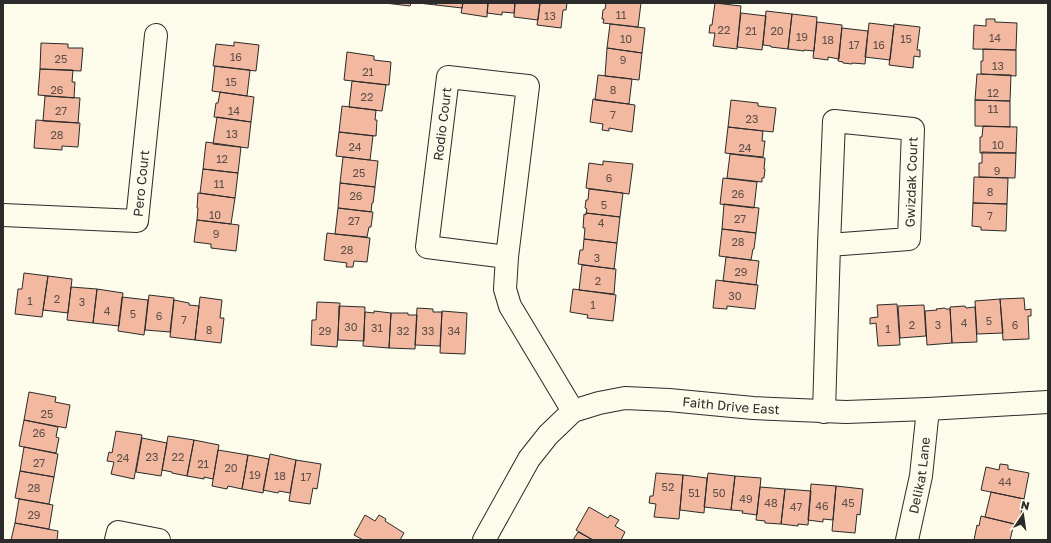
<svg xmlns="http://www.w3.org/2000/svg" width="1051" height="543" font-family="'Golos Text',sans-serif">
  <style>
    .building { fill: #f2b8a0; stroke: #2b2b2b }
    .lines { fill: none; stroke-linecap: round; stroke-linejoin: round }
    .street-casing { stroke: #2b2b2b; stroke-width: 24 }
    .street { stroke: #fdfbea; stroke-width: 22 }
    .labels { text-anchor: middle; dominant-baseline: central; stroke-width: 3; stroke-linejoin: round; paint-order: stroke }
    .number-label { font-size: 11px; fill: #5d4e48 }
    .street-label { font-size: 13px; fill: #2b2b2b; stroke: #fdfbea }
  </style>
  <rect width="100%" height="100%" fill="#fdfbea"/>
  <!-- building -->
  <path class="building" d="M385,3H411L410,6Z
    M418,3H437L436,5Z
    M437,3H463L462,8L436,5Z
    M463,3H488L487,17L461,13Z
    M488,3H515L514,13L502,12V15L487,13Z
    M515,3H540L538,20L514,17Z
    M540,3H567L566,10H563L561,28L537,25Z
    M606,3H641L638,27L603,23L604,19H602L603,10L605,9Z
    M715,3L741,6L737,49L713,46L715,33H709L710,25H712Z
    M766,11L792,14L788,49L771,47V46L763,45Z
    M741,13L766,16L762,50L737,47Z
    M792,14L817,17L814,51L804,50V51L788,49Z
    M986,19H995V22L1017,23L1016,50L973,49L974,25L986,26Z
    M817,22L842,25L839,59L828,57V60L813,58Z
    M869,23L894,26L890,60L865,57Z
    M610,24L645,28L642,53L607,48Z
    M894,24L920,27L917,50H920V57L914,56L913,68L889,65Z
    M842,28L868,31L865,64L852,63V64L843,63V62L838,61Z
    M234,42L259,45L256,71L213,66L216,44L234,46Z
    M41,43L68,44V48H83L81,71L40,69Z
    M607,48L642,53L639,80L605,76Z
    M983,49L1016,50V76L981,74V61H983Z
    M347,52L374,56V60L391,62L389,85L344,80Z
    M215,66L250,70L247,96L212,91Z
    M40,69L73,70L72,82H75L74,98L38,95Z
    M977,74L1011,75L1010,101L975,100Z
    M598,75L632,79L629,104L595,100Z
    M352,81L386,85L382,111L349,107Z
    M220,92L254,97L251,122L214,117L216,103H218Z
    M45,96L80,98L78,123L43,121Z
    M593,99L635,105L632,132L609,128V131L602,130L603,124L590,122Z
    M731,100L758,103V106L776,108L773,132L728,127Z
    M975,100L1010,101V127L975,126Z
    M342,106L376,110L375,120H377L376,136L339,132Z
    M217,117L251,122L248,148L213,144Z
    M36,120L80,123L78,147L62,146V150L34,148Z
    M983,126L1017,127L1016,153H980V137H982Z
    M728,127L763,131L762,141H765L763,157L725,153Z
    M339,132L373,136L370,160L336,156Z
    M206,142L241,147L238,173L203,169Z
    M982,152L1016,153L1015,178L979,177V163H982Z
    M730,154L765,158L764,169H765L764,178H762V182L727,178Z
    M343,157L378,161L375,187L340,183Z
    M603,161L633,164L629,194L586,188L589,163L603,165Z
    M203,169L238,173L235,198L200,193Z
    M974,177L1008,178L1007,204L973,203Z
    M723,178L757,182L754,208L720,204Z
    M340,183L375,187L373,203H372L371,212L338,208Z
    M589,189L623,193L620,217L586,213L587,209L585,208L586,200H588Z
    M198,193L235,198L231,224L197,220L198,208H197Z
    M973,203L1007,204L1006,231L981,230V227L972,226Z
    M724,204L759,208L756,233L722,229Z
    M338,208L373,212L371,227H369L367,237L335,234Z
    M586,213L620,217L617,243L584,239L585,228H583L584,214L586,215Z
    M197,220L239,225L236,251L211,248V244L194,242Z
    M722,229L756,233L754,249H753L751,260L719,256Z
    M327,233L370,238L367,262L354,261L353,267H346L347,263L324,260Z
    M584,239L617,243L614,269L578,264L580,250H583Z
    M726,257L759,261L756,285L723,281Z
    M582,265L616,269L614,294L579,290Z
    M24,273L48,276L42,317L15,314L18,289H22Z
    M48,276L72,279L68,313L43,310Z
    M716,280L758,285L755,309L727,306V309L713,308Z
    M71,287L97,289L93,323L67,320Z
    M97,289L123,293L119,326L93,323Z
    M573,289L616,295L613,321L587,318L588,315L570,312Z
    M149,295L174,298L170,332L145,330Z
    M122,297L148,300L144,335L118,331Z
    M200,297L222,300L220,318H224L221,343L195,340Z
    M1024,298L1025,310L1031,309V316H1028L1029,339L1003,340L1000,299Z
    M1000,299L1003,333L977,334L975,301Z
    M174,300L189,303V305L199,306L195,340L170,337Z
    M317,302L340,303L337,347L311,345L312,320H316Z
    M897,304L900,345L878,346L876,323L870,324V318L878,317L877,305Z
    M924,305L926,336L900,338L898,306Z
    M339,306L365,307L364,341L338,340Z
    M965,306L966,308L975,307L977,342L952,343L950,307Z
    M417,308L433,309V312H442L440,346L415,345Z
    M945,308L946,309H950L952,343L927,345L925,311L937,310L936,309Z
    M374,311L391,313L389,348L363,346L365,312L374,313Z
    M442,311L467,313L465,354L440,353Z
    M391,313H408V315H417L415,349L389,348Z
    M29,392L56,397L55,402L70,405L66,428L24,420Z
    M24,420L58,427L56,437L59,438L56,453L19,446Z
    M116,431L142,435L134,479L111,474L114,462L107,461L109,452L112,453Z
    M168,436L194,440L187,476L172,473V472L162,470Z
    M142,438L167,443L161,476L136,472Z
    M194,440L219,445L213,479L204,477V479L187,476Z
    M24,447L58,454L54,477L20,471Z
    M218,450L248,455L242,489L228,486L227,489L212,486Z
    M270,454L296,460L290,493L279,491L278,493L263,490Z
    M248,455L269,459L263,493L242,489Z
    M296,460L321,464L317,489L313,488L310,504L289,501Z
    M1000,464L1008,465V469L1029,473L1024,499L981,490L986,467L999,470Z
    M20,471L54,477L49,504L15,498Z
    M656,473L683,475L679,519L654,517L656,504L649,503L650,496H653Z
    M708,473L735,476L731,510L704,507Z
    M683,475L707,478L704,513L680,510Z
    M735,476L761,478L757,515L742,513L743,511L731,510Z
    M811,484L836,486L833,520L823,519V522L808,520Z
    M836,486L863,489L860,515L857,514L855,533L832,531Z
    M760,487L785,489L781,524L765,523V521L756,520Z
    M785,489L811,491L808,525L798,524V526L781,524Z
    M991,492L1024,499L1019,525L985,517Z
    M19,499L53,505L49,529L15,523Z
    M589,507L608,518L610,515L619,520L615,526L625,532L621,540H593L576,530Z
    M365,515L375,521L379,515L386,519L385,521L404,533L400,540H363L354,535Z
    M981,516L1014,524L1010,540H974L977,525L979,526Z
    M15,523L58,531L57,540H11Z
    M578,532L593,540H573Z"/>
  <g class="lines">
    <!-- street casing -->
    <g class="street-casing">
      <g id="street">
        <path id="s1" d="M3,215L137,221L156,35"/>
        <path d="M507,257L528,86L448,77L427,247L507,257L505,289L510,306L573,411"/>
        <path d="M824,412L829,245L834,121L913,129L909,239L829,245"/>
        <path d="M116,540L118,532L159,540"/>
        <path id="s2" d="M484,540L529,459L548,435L573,411L599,403L625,398L669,400L753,408L846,412L928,409L1048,402"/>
        <path id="s3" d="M907,540L921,476L928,409"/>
      </g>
    </g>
    <!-- street -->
    <use href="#street" class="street"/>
  </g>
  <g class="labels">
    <!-- number labels -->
    <g class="number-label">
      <text x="621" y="14">11</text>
      <text x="550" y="15">13</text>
      <text x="724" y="29">22</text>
      <text x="751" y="30">21</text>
      <text x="777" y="30">20</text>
      <text x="802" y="36">19</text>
      <text x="995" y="37">14</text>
      <text x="626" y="38">10</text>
      <text x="906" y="38">15</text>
      <text x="828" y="39">18</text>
      <text x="854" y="44">17</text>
      <text x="879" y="44">16</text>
      <text x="236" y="56">16</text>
      <text x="61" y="58">25</text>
      <text x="623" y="59">9</text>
      <text x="998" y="65">13</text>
      <text x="368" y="71">21</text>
      <text x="231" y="81">15</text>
      <text x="57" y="89">26</text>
      <text x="613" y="89">8</text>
      <text x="993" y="92">12</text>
      <text x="367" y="96">22</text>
      <text x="993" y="108">11</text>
      <text x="61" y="110">27</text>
      <text x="234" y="110">14</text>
      <text x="613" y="114">7</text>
      <text x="752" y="118">23</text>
      <text x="232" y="133">13</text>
      <text x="57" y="134">28</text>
      <text x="998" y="144">10</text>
      <text x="355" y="146">24</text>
      <text x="745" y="147">24</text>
      <text x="222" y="158">12</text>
      <text x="997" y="170">9</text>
      <text x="359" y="172">25</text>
      <text x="609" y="177">6</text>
      <text x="219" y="183">11</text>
      <text x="990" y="191">8</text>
      <text x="738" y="193">26</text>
      <text x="356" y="195">26</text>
      <text x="604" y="204">5</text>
      <text x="215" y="214">10</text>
      <text x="990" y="215">7</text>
      <text x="740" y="218">27</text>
      <text x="354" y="220">27</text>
      <text x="601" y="222">4</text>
      <text x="216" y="233">9</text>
      <text x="738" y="241">28</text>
      <text x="347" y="249">28</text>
      <text x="597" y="257">3</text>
      <text x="741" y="271">29</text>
      <text x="598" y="280">2</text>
      <text x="735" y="295">30</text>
      <text x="57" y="298">2</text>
      <text x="30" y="300">1</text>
      <text x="82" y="301">3</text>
      <text x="593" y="304">1</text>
      <text x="107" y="310">4</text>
      <text x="133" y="313">5</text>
      <text x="159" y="315">6</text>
      <text x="184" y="319">7</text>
      <text x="989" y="320">5</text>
      <text x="964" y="322">4</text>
      <text x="912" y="324">2</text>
      <text x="938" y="324">3</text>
      <text x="1015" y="324">6</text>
      <text x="351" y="326">30</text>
      <text x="377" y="327">31</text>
      <text x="888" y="328">1</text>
      <text x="209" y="329">8</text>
      <text x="325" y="330">29</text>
      <text x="403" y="330">32</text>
      <text x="428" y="330">33</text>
      <text x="454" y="330">34</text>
      <text x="47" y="413">25</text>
      <text x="39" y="432">26</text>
      <text x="152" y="456">23</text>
      <text x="178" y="456">22</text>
      <text x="123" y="457">24</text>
      <text x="39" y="462">27</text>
      <text x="203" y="463">21</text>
      <text x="231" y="467">20</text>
      <text x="255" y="474">19</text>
      <text x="280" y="475">18</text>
      <text x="306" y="476">17</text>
      <text x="1005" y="481">44</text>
      <text x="668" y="486">52</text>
      <text x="34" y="487">28</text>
      <text x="694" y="492">51</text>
      <text x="719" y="492">50</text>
      <text x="746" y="498">49</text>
      <text x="771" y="502">48</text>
      <text x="848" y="502">45</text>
      <text x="822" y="505">46</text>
      <text x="796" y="506">47</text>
      <text x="34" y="514">29</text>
    </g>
    <!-- street labels -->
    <g class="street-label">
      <text transform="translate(442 124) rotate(-83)">Rodio Court</text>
      <text stroke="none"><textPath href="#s1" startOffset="172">Pero Court</textPath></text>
      <text transform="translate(911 182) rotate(-88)">Gwizdak Court</text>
      <text stroke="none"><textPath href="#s2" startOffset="318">Faith Drive East</textPath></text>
      <text stroke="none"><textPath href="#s3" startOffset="66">Delikat Lane</textPath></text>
    </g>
  </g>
  <!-- border -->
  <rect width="1051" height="543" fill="none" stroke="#2b2b2b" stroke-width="8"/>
  <!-- north arrow -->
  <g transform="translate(1023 515) rotate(13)" stroke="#fdfbea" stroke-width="3" paint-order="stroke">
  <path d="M0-3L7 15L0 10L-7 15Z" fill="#2b2b2b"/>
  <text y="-6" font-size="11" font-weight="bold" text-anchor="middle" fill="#2b2b2b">N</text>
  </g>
</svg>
